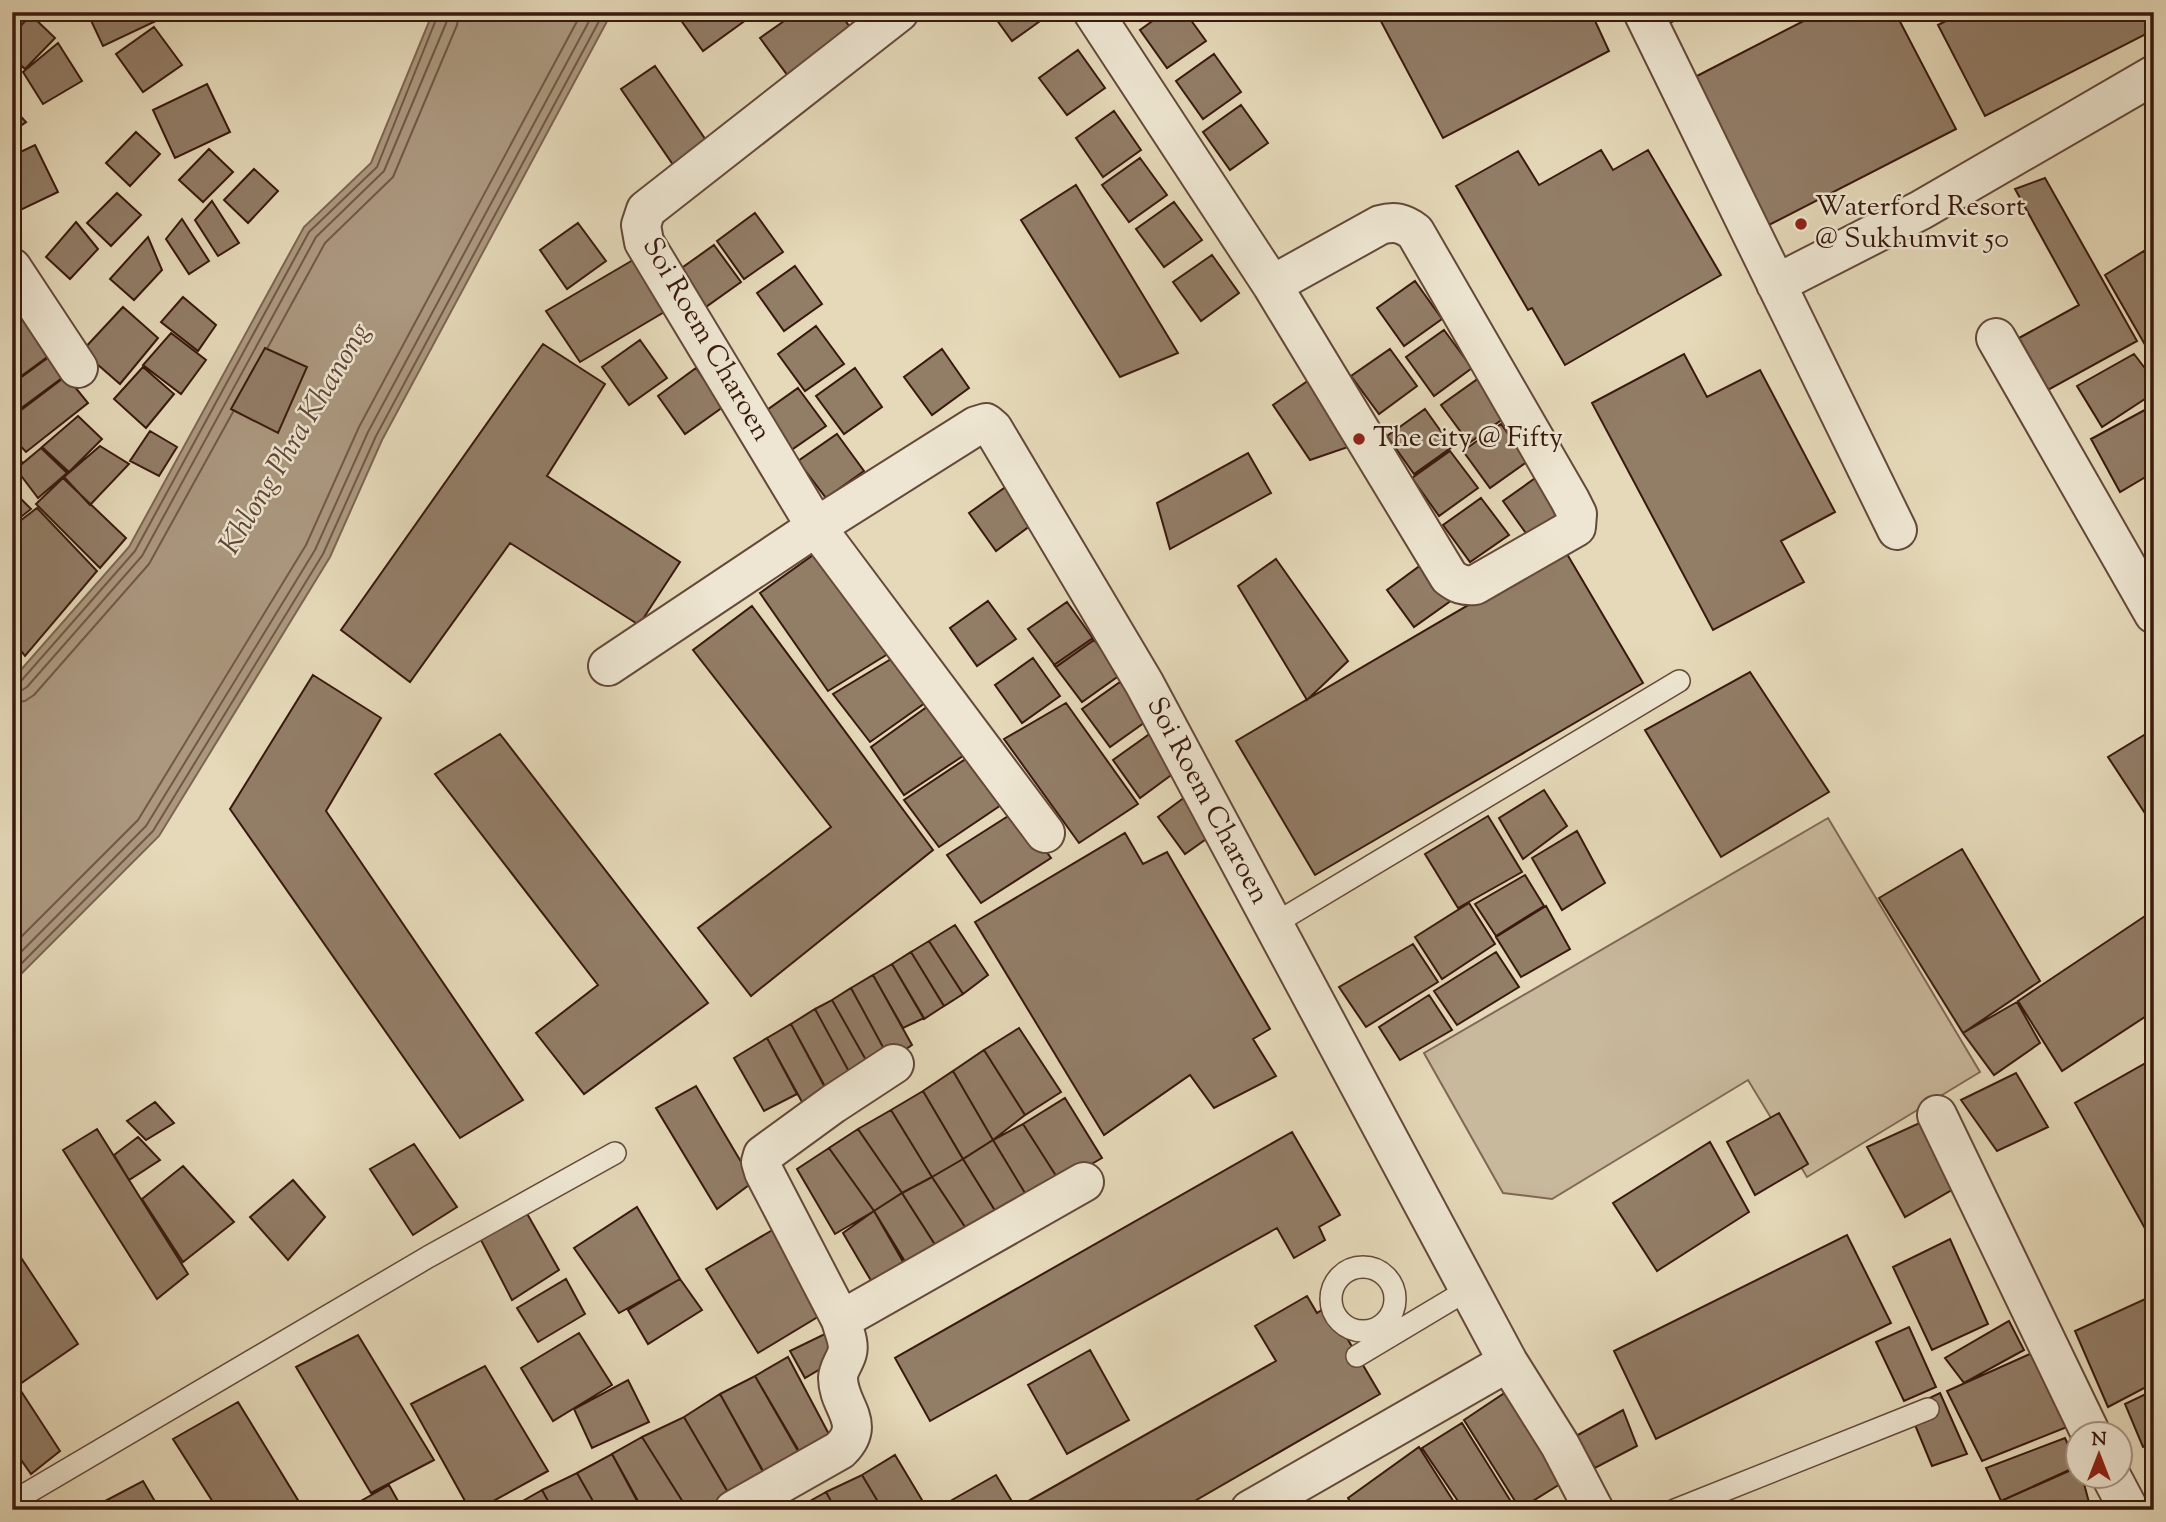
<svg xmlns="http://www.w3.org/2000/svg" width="2166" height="1522" font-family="'Sorts Mill Goudy',serif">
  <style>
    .green { fill: #c8b89c; stroke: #806855; stroke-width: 2 }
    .water { fill: #ab987f; stroke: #7d6552; stroke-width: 2 }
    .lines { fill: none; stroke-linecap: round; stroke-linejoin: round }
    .shore { stroke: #725846; stroke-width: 2 }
    .building { fill: #927d67; stroke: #39190e; stroke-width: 2 }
    .service-casing { stroke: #644939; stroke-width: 24 }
    .minor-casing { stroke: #644939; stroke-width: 42 }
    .service { stroke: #eee6d2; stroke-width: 21 }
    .minor { stroke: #eee6d2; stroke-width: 38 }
    .poi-dot { fill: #8f2418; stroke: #eee6d2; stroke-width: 2.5 }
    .labels { text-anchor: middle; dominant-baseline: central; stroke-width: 5; stroke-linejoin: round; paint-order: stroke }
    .poi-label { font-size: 28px; fill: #39190e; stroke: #eee6d2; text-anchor: start }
    .street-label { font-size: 28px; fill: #39190e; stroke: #eee6d2 }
    .water-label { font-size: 30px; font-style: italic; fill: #614536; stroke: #eee6d2 }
  </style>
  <rect width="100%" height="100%" fill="#e5d9b9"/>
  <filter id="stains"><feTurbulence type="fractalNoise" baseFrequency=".00286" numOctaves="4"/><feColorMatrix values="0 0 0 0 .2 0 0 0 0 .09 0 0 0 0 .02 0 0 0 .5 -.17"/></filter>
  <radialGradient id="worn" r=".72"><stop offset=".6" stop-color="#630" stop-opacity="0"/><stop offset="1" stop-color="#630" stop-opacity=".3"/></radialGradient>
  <!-- green -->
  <path class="green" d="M1828,818L1980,1072L1807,1177L1748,1080L1552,1199L1503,1193L1424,1053Z"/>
  <!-- water -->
  <path class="water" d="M433,12H612L382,440L330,557L159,836L12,983V680L129,547L304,227L371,163Z"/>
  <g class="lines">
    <!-- shore -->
    <path class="shore" d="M268,347L325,243L393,177L457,25L459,12
      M12,684L21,681L135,551L309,232L377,167L439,12
      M12,692H19L27,687L142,556L316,237L384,171L447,21L448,12
      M12,703L25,701L34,695L149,564L233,412
      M12,946L138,820L306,545L359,427L582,12
      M12,961L146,826L315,550L368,432L594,12
      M12,973L153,831L323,554L376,436L604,12"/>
  </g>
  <!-- building -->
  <path class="building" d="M87,12H155L158,20L103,46Z
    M675,12H757L703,51Z
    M797,12H839L855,34L791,80L760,38Z
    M991,12H1049L1050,14L1012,41Z
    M1135,12H1153L1141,21Z
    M1165,12H1185L1206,41L1167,68L1140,30Z
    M1376,12H1591L1609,51L1443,138Z
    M1664,12H1691L1670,23Z
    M1821,12H1895L1956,129L1769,225L1693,78Z
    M1963,12H2154V30L1985,116L1938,25Z
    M31,15L55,38L25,69L12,57V35Z
    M154,27L182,65L143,92L116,54Z
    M58,43L82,81L43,104L23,72Z
    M1078,50L1105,88L1067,115L1039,78Z
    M1214,54L1241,92L1203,119L1176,81Z
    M655,66L710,146L676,169L621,89Z
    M207,84L230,132L175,158L153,110Z
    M1241,105L1268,143L1230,170L1203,132Z
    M12,107L26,122L12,132Z
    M1114,111L1141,150L1103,177L1076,138Z
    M136,132L160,154L130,186L106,163Z
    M35,145L58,192L12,214V156Z
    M209,149L233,172L203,202L179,180Z
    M1601,150L1613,170L1648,150L1721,275L1565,365L1532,308L1528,310L1456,186L1518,151L1539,185Z
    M1140,158L1167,195L1129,222L1102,185Z
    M254,169L278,191L248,223L224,200Z
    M2045,178L2137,341L2048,390L2019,338L2079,305L2015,189Z
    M1076,185L1178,353L1120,377L1021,220Z
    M117,193L141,215L111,246L87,223Z
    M212,201L239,243L218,256L195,220Z
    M1174,202L1202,240L1164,267L1136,229Z
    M755,213L783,252L744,279L717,241Z
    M182,219L209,261L189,274L166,239Z
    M76,222L98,249L70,279L46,257Z
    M578,223L606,261L567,289L540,250Z
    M148,237L162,270L134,300L110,279Z
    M714,245L741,282L703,309L676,272Z
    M2144,251L2154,268V347L2148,350L2105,275Z
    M1212,255L1239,293L1201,321L1173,282Z
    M633,260L666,311L580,362L546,311Z
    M795,266L822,304L784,331L757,293Z
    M1415,281L1442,319L1404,346L1377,308Z
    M183,297L216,325L198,351L161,322Z
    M22,307L58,349L12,383V314Z
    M123,307L158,338L120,384L82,351Z
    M816,326L844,364L805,391L778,354Z
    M1444,330L1472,368L1434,396L1406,357Z
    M171,333L206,360L181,394L143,365Z
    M640,340L667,378L629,405L602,367Z
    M543,344L605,384L547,476L680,562L639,625L510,543L410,682L341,630Z
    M265,348L307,367L278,433L231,409Z
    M942,349L969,388L932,415L904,377Z
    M1390,349L1417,386L1379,414L1351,376Z
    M1684,354L1707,397L1760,370L1835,512L1781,541L1804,582L1713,630L1592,403Z
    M2134,354L2154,380V393L2102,427L2077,386Z
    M49,357L66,375L12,415V384Z
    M143,367L174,394L146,428L114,399Z
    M696,368L723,407L685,434L658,396Z
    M855,368L882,407L844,434L816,396Z
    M66,376L88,403L26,452L12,437V417Z
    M1312,378L1348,447L1310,460L1273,405Z
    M1479,378L1507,416L1469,443L1441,405Z
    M798,388L826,426L787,453L760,415Z
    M2154,405V472L2120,492L2091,439Z
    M1425,409L1452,447L1414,474L1387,436Z
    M78,416L102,439L69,472L42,447Z
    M1501,424L1528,461L1490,488L1463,451Z
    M150,431L177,447L159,476L130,461Z
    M837,434L864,471L826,498L798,461Z
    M100,446L129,464L90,505L64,477Z
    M41,448L67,473L38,498L16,469Z
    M12,449L22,462L12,470Z
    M1450,451L1478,488L1439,516L1412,478Z
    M1248,453L1271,493L1170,549L1157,503Z
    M1541,474L1568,512L1530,539L1503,501Z
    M63,478L126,538L100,568L36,504Z
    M1007,486L1034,523L996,551L969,513Z
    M12,490L31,509L12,524Z
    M1481,498L1509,535L1470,562L1443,525Z
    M37,508L97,571L25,656L12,639V527Z
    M837,538L904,644L828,691L760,593Z
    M1564,549L1643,683L1315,875L1236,741Z
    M1276,559L1348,661L1307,700L1238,586Z
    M1425,562L1452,600L1414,627L1387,590Z
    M988,601L1016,639L977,666L950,628Z
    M1067,602L1094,640L1056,667L1028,629Z
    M752,606L933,850L751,996L698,928L831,827L693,650Z
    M1093,638L1120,675L1082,702L1054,665Z
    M901,653L932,698L870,742L833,694Z
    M1033,658L1060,696L1022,723L995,685Z
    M1750,672L1829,792L1721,857L1645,730Z
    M313,675L381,718L326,811L523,1100L460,1138L230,809Z
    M1120,682L1148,720L1110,747L1082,709Z
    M938,699L972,750L904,795L871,747Z
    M1066,703L1138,804L1079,843L1004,739Z
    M2154,729V827L2108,757Z
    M1151,733L1178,770L1140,798L1113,760Z
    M500,734L708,1003L584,1094L536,1033L598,985L435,774Z
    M976,752L1010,799L939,847L904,800Z
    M1196,789L1223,827L1185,854L1158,817Z
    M1544,790L1567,826L1523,859L1499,818Z
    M1016,811L1051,858L981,903L947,855Z
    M1488,816L1522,872L1458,908L1425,854Z
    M1577,831L1605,883L1562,910L1532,858Z
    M1125,833L1143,864L1167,852L1270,1029L1253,1039L1276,1076L1214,1108L1190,1075L1104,1135L975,922Z
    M1962,849L2040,981L1963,1033L1879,898Z
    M1525,875L1544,906L1496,936L1475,904Z
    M1469,903L1495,944L1442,979L1415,937Z
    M1546,906L1570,949L1521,977L1496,937Z
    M2154,910V1011L2062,1071L2018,1001Z
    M955,925L988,975L963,994L929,941Z
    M929,941L963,994L944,1006L911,952Z
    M1413,944L1438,982L1366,1027L1339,987Z
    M911,952L944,1006L924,1019L892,964Z
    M1496,952L1519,987L1457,1025L1434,991Z
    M892,964L924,1018L903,1028L873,975Z
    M873,975L912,1045L890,1060L851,988Z
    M851,988L890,1060L871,1069L832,1000Z
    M1429,995L1452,1030L1400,1060L1379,1027Z
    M832,1000L871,1069L853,1079L815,1009Z
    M2017,1002L2040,1043L1994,1075L1963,1033Z
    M815,1009L853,1079L829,1094L791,1024Z
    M791,1024L830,1097L807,1111L767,1038Z
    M1019,1028L1061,1092L1025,1115L984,1050Z
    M767,1038L797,1094L764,1111L734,1058Z
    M984,1050L1025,1115L993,1140L953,1071Z
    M2151,1060L2154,1064L2152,1241L2075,1103Z
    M953,1071L993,1140L963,1159L923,1091Z
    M2016,1073L2048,1127L1997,1151L1961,1100Z
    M696,1086L753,1182L717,1209L656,1108Z
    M923,1091L963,1159L932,1177L891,1110Z
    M1065,1098L1102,1158L1060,1182L1023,1124Z
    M155,1102L174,1123L146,1140L127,1121Z
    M891,1110L932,1177L902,1193L858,1129Z
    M1779,1113L1808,1164L1755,1195L1727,1142Z
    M1937,1115L1969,1180L1905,1217L1867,1147Z
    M1023,1124L1060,1182L1028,1198L993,1140Z
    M97,1129L188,1274L157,1299L63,1150Z
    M858,1129L902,1193L874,1211L829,1148Z
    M1292,1132L1340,1215L1319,1227L1325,1240L1294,1258L1277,1228L930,1421L895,1358Z
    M138,1137L160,1160L129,1180L114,1155Z
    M993,1140L1028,1198L999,1217L963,1159Z
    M1710,1142L1749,1212L1657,1271L1613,1203Z
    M414,1144L457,1207L413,1235L370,1169Z
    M829,1148L874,1211L835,1234L797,1169Z
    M963,1159L999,1217L969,1233L932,1177Z
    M183,1166L234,1222L183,1262L142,1199Z
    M932,1177L969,1233L939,1251L902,1193Z
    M293,1180L325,1217L288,1260L250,1217Z
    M902,1193L939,1251L909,1268L874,1211Z
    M637,1207L680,1279L619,1313L574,1248Z
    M525,1210L559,1270L512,1300L480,1238Z
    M874,1211L906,1267L873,1284L843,1233Z
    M776,1228L826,1312L758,1353L706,1269Z
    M1847,1235L1891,1323L1656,1439L1614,1351Z
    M1950,1239L1988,1324L1932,1350L1893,1267Z
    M12,1244L78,1344L17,1386L12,1378Z
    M566,1279L585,1314L538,1342L517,1308Z
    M680,1279L702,1310L648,1344L628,1310Z
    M2154,1295V1383L2108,1407L2075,1331Z
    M1307,1296L1317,1313L1328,1306L1380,1394L1179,1510H958L952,1500L996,1475L1016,1508L1276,1361L1255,1326Z
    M2009,1321L2024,1350L1964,1383L1945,1358Z
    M1909,1327L1936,1387L1904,1401L1876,1342Z
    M833,1330L847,1353L805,1378L790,1351Z
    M579,1333L612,1385L553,1421L521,1368Z
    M358,1335L434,1460L371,1493L296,1367Z
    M1090,1350L1129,1420L1067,1454L1028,1385Z
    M2032,1353L2072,1425L1982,1461L1947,1391Z
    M788,1357L832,1440L803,1458L755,1376Z
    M485,1366L548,1471L477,1510H470L411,1404Z
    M755,1376L802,1458L767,1478L720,1394Z
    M628,1380L649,1422L592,1448L574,1409Z
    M19,1388L60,1451L31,1474L12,1447V1393Z
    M1512,1388L1565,1481L1520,1509L1464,1420Z
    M2154,1390V1442L2143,1447L2125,1404Z
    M1940,1393L1967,1454L1932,1466L1908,1408Z
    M720,1394L767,1479L732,1499L684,1417Z
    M238,1402L304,1510H218L173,1439Z
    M1623,1410L1637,1446L1595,1468L1576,1436Z
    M684,1417L730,1496L706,1510H688L642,1437Z
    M1462,1423L1515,1508L1464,1510L1422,1448Z
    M642,1437L688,1510H643L612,1454Z
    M2065,1438L2078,1466L2001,1501L1986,1468Z
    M1419,1447L1459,1510H1355L1348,1498Z
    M612,1454L642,1510H598L577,1473Z
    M895,1455L928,1510H883L862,1475Z
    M2078,1467V1476H2082L2091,1510H2005L2001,1501Z
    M577,1473L598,1510H553L542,1490Z
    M862,1475L883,1510H836L826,1492Z
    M143,1481L160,1510H88Z
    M389,1485L403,1510H345Z
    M542,1490L553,1510H507Z
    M826,1492L836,1510H794Z"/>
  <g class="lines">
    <!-- service casing -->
    <g class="service-casing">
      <path id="service" d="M1274,924L1679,681
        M1331 1299a32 32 0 1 1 64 0a32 32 0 1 1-64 0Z
        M1357,1356L1469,1289
        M12,1502L428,1257L615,1153
        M1675,1510L1928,1409"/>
    </g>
    <!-- minor casing -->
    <g class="minor-casing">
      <path id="minor" d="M1093,12L1272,285L1449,577C1458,584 1463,586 1475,585L1576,527L1577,514L1570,500L1415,232C1403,223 1395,221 1380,225L1272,285
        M1643,12L1897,530
        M12,268L78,368
        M1776,284L1921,210L2154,75
        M1996,338L2154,614
        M608,666L816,527L644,242L641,225L646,210L899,12
        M1045,833L816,527L976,426L986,423L993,429L1144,683L1508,1362L1560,1445L1594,1510
        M1937,1115L2091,1434
        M841,1320L1084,1182
        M2111,1476L2129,1510
        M734,1510L840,1450C868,1423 838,1407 838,1378C838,1369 845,1361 847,1353C850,1343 843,1329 841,1320L764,1172L761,1162L763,1155L833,1104L894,1064
        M1250,1510L1508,1362"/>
    </g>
    <!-- service -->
    <use href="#service" class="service"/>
    <!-- minor -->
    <use href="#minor" class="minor"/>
  </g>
  <!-- markers -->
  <g class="poi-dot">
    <circle cx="1801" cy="224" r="7"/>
    <circle cx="1359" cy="439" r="7"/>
  </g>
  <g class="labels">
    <!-- poi labels -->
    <g class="poi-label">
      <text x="1815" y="208">Waterford Resort<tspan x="1815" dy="32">@ Sukhumvit 50</tspan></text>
      <text x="1373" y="439">The city @ Fifty</text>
    </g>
    <!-- street labels -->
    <g class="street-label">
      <text transform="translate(706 340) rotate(60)">Soi Roem Charoen</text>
      <text transform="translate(1207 801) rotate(62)">Soi Roem Charoen</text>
    </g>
    <!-- water labels -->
    <g class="water-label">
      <text transform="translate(296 439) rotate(-59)">Khlong Phra Khanong</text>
    </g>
  </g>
  <!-- margin -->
  <rect width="2166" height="1522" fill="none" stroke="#e5d9b9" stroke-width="42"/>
  <rect x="14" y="14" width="2138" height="1494" fill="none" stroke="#39190e" stroke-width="3.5"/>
  <rect x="21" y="21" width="2124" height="1480" fill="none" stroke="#39190e" stroke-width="2"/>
  <!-- north arrow -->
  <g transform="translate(2099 1455)"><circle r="33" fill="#eee6d2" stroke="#a69484" stroke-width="2"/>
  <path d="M0-5L12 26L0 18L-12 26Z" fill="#8f2418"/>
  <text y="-10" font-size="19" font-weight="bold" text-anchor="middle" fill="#39190e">N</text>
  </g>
  <rect width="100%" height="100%" filter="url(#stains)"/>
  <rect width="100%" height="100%" fill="url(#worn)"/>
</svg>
